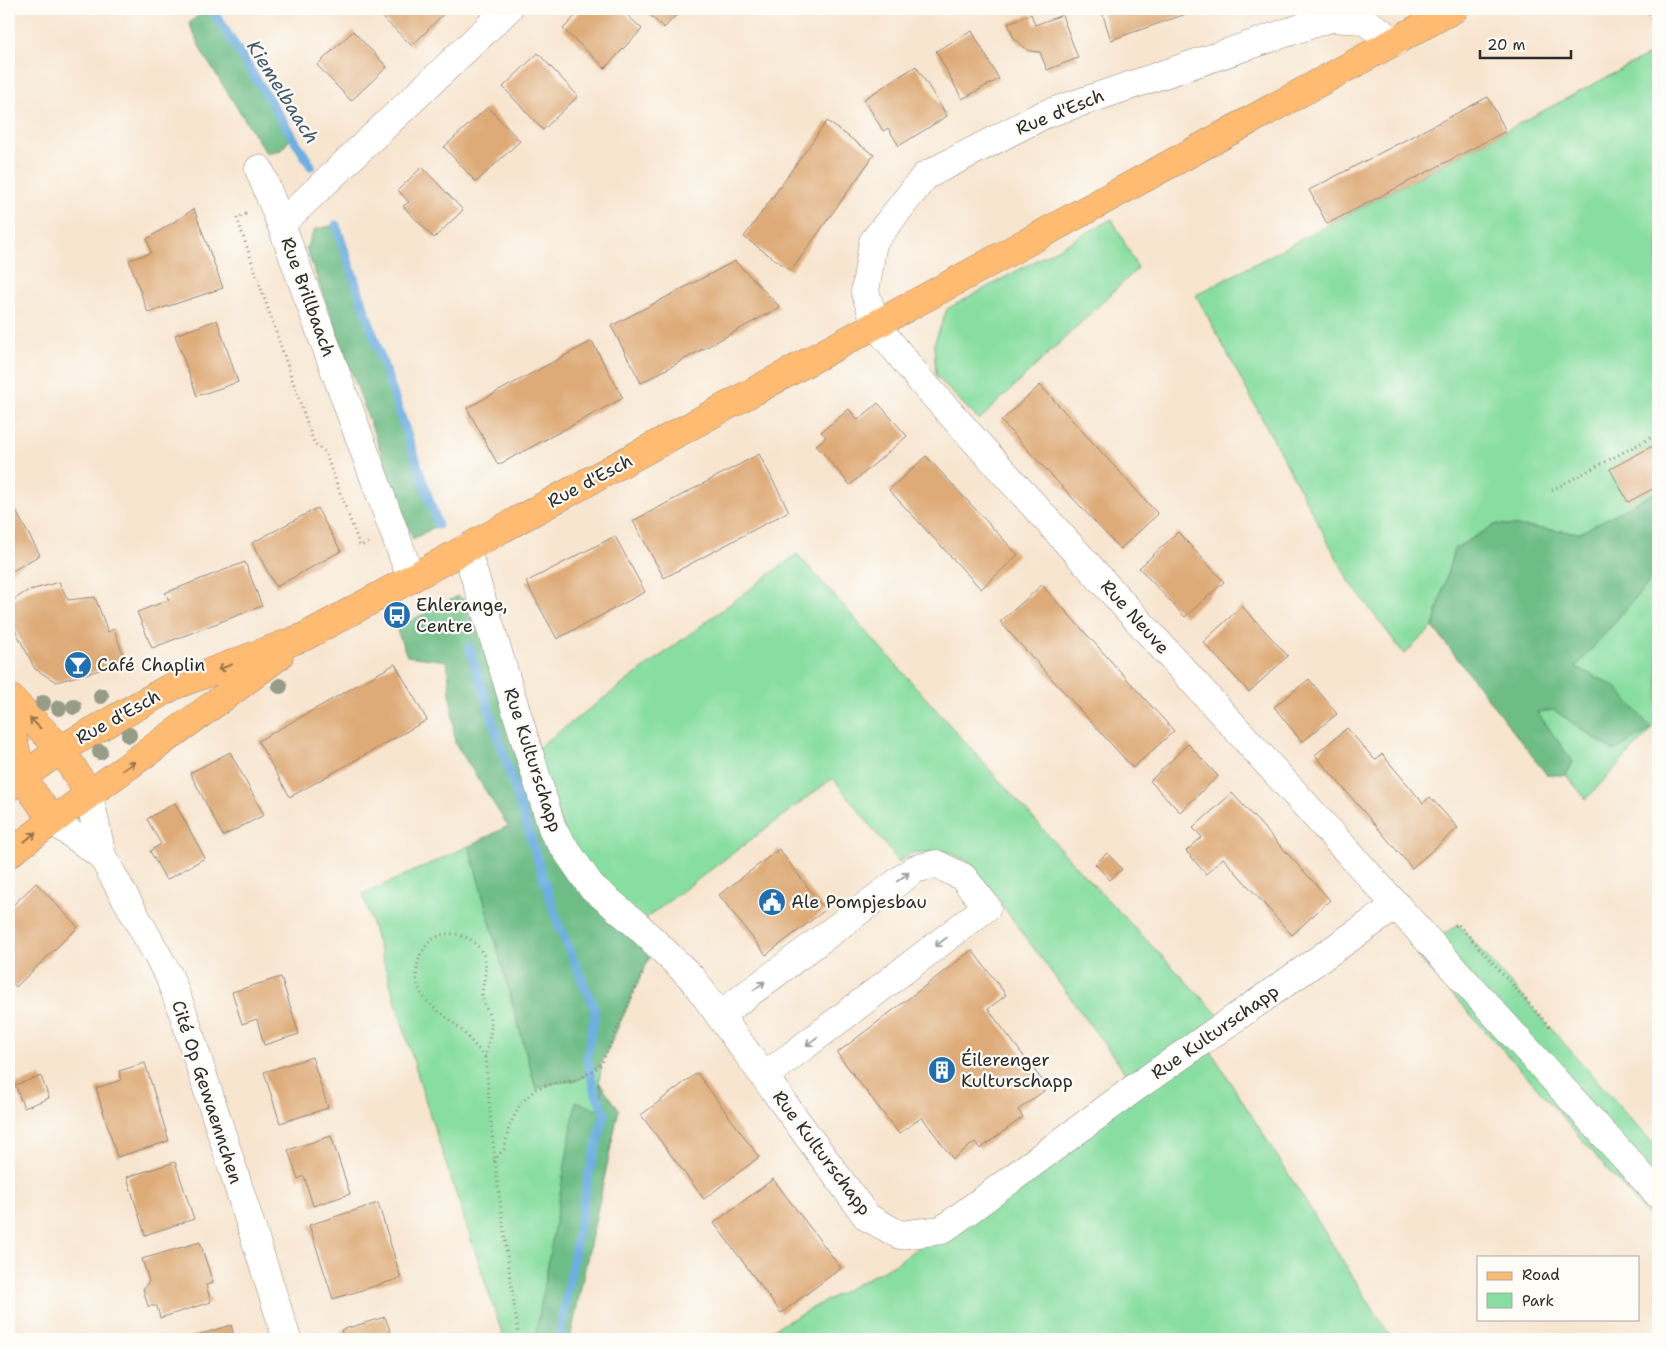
<svg xmlns="http://www.w3.org/2000/svg" width="1667" height="1348" font-family="'Shantell Sans',sans-serif">
  <style>
    .green { fill: #88dea1; stroke: #5a8466 }
    .forest { fill: #6ebd87; stroke: #4c7459 }
    .lines { fill: none; stroke-linecap: round; stroke-linejoin: round }
    .stream { stroke: #6dafe1; stroke-width: 9 }
    .building { fill: #deaa77 }
    .minor-casing { stroke: #91887d; stroke-width: 29 }
    .major-casing { stroke: #91887d; stroke-width: 29 }
    .path { stroke: #91887d; stroke-width: 3; stroke-dasharray: 1 4; stroke-linecap: butt }
    .minor { stroke: #fff; stroke-width: 28 }
    .major { stroke: #ffbb71; stroke-width: 28 }
    .tree { fill: #969c88 }
    .oneway { stroke: #95734e }
    .oneway2 { stroke: #a0a0a0 }
    .labels { text-anchor: middle; dominant-baseline: central; stroke-width: 4.5; stroke-linejoin: round; paint-order: stroke }
    .street-label { font-size: 18px; fill: #2b2b2b; stroke: #fdfcf7 }
    .poi-label { font-size: 18px; fill: #2b2b2b; stroke: #fdfcf7; text-anchor: start }
    .water-label { font-size: 19px; font-style: italic; fill: #42596b; stroke: #fdfcf7 }
  </style>
  <rect width="100%" height="100%" fill="#fdfcf7"/>
  <filter id="ink" filterUnits="userSpaceOnUse"><feTurbulence type="fractalNoise" baseFrequency=".02" numOctaves="2"/><feDisplacementMap in="SourceGraphic" scale="10" xChannelSelector="R" yChannelSelector="G"/><feConvolveMatrix kernelMatrix="1 2 1 2 8 2 1 2 1" color-interpolation-filters="sRGB"/></filter>
  <filter id="wash" filterUnits="userSpaceOnUse"><feTurbulence type="fractalNoise" baseFrequency=".0096" numOctaves="4" result="noise"/><feDisplacementMap in="SourceGraphic" scale="20" xChannelSelector="R" yChannelSelector="G"/><feGaussianBlur stdDeviation="1.12" result="paint"/><feColorMatrix in="noise" values="0 0 0 0 0 0 0 0 0 0 0 0 0 0 0 0 0 1.4 0 .05"/><feComposite in="paint" operator="in"/></filter>
  <g filter="url(#wash)">
    <rect width="100%" height="100%" fill="#f7e5cf"/>
    <!-- green -->
    <path class="green" d="M1658,50V491L1580,533L1497,524L1454,549L1433,627L1404,654L1349,581L1196,295Z
      M1112,219L1138,268L979,420L936,376L934,344L947,309Z
      M797,554L1082,873L1227,1024L1204,1040L1392,1339H755L898,1262L1136,1087L971,863L946,851L911,853L899,862L833,778L637,925L591,886L529,754Z
      M1658,572V723L1586,799L1566,775L1573,762L1537,712L1554,710L1613,751L1616,687L1576,667Z
      M469,846L536,1089L554,1083L578,1080L601,1065L599,1082L605,1113L559,1339H504L429,1112L363,894Z
      M1458,924L1658,1149V1228L1533,1083L1416,955Z"/>
    <!-- forest -->
    <path class="forest" d="M207,9H212L292,137L281,150L266,153L203,54L189,23Z
      M336,225L438,525L413,539L306,248L315,229Z
      M1658,491V572L1576,667L1616,687L1652,729L1614,751L1554,710L1537,712L1573,762L1566,775H1547L1433,627L1454,549L1497,524L1580,533Z
      M458,596L487,617L553,831L656,943L601,1065L578,1080L554,1083L536,1089L469,846L508,826L455,743L447,661L407,656L396,628Z
      M599,1082L619,1109L570,1339H535L576,1101L605,1113Z"/>
    <g class="lines">
      <!-- stream -->
      <path class="stream" d="M212,9L311,166
        M336,225L438,525
        M469,647L558,923L595,1010L587,1059L594,1090L605,1113L588,1177L559,1339"/>
    </g>
    <g id="blocks">
      <!-- building -->
      <path class="building" d="M374,9H443L446,11L412,46Z
        M582,9H621L642,29L605,68L563,29Z
        M643,9H682L664,28Z
        M1101,9H1184L1186,14L1111,40Z
        M1031,14L1035,25L1062,15L1078,58L1047,70L1040,52L1029,51L1014,39L1008,23Z
        M353,31L387,67L351,101L317,65Z
        M972,31L999,79L962,99L936,51Z
        M538,53L578,96L543,130L503,87Z
        M916,66L947,116L899,146L888,128L883,131L864,99Z
        M1488,97L1506,131L1327,224L1309,190Z
        M488,107L520,141L476,182L444,147Z
        M827,121L874,155L791,271L744,237Z
        M422,167L463,210L434,238L403,206L409,202L398,190Z
        M194,209L223,288L148,313L129,260L151,253L147,239Z
        M735,261L780,307L641,383L611,326Z
        M217,320L238,382L197,396L175,335Z
        M592,341L623,398L498,465L467,408Z
        M1040,385L1158,514L1120,549L1001,421Z
        M878,403L907,436L850,485L816,445L826,437L821,432L849,409L858,420Z
        M1658,443V486L1628,502L1610,469Z
        M759,454L789,511L664,578L633,521Z
        M926,456L1018,555L981,589L889,490Z
        M12,504L40,555L9,573V505Z
        M317,508L341,551L276,587L252,543Z
        M1178,532L1224,582L1185,617L1139,568Z
        M615,536L645,592L557,639L526,582Z
        M245,562L262,606L152,648L137,612L169,600L165,593Z
        M59,582L68,600L95,597L108,632L114,629L126,663L56,682L35,669L9,618V603L27,591Z
        M1042,585L1174,731L1133,768L1000,622Z
        M1242,606L1288,656L1249,692L1203,642Z
        M395,664L427,720L290,797L258,741Z
        M1309,679L1337,714L1302,742L1274,707Z
        M1347,728L1375,760L1382,754L1423,803L1430,797L1458,828L1412,868L1315,755Z
        M1188,744L1218,776L1180,812L1150,781Z
        M230,752L264,815L223,836L190,773Z
        M1232,793L1330,900L1292,935L1223,858L1206,874L1186,851L1202,837L1193,828Z
        M175,803L205,858L166,880L150,851L161,844L147,819Z
        M779,849L825,910L766,955L719,895Z
        M1107,853L1122,869L1110,880L1095,864Z
        M36,883L78,927L16,987L9,979V909Z
        M972,950L1006,995L988,1009L1048,1088L1018,1110L1023,1117L980,1149L975,1142L953,1159L922,1117L899,1134L837,1053Z
        M281,977L299,1034L264,1045L257,1019L242,1024L232,992Z
        M312,1057L328,1108L280,1123L264,1072Z
        M145,1063L169,1141L117,1157L96,1088L121,1080L119,1071Z
        M697,1073L759,1157L704,1199L641,1115Z
        M41,1076L49,1098L24,1108L15,1085Z
        M331,1136L350,1194L313,1206L304,1176L298,1179L288,1150Z
        M175,1162L194,1219L145,1235L127,1177Z
        M773,1179L841,1268L781,1313L714,1223Z
        M378,1203L401,1278L333,1299L309,1225Z
        M200,1242L213,1283L206,1285L211,1302L160,1318L157,1306H148L143,1289L149,1281L142,1259Z
        M385,1317L393,1339H344L341,1330Z
        M231,1325L235,1339H185Z"/>
    </g>
  </g>
  <g filter="url(#ink)">
    <use href="#blocks" fill-opacity="0" stroke="#91887d" stroke-width="1"/>
    <g class="lines">
      <!-- minor casing -->
      <g class="minor-casing">
        <path id="minor" d="M1396,42L1363,20L1330,18L1043,115L925,176L873,242L865,292L876,325L921,381L1658,1194
          M259,169L281,224
          M466,548L553,831L591,886L637,925L692,978L867,1217L900,1235L942,1230L1136,1087L1397,905
          M411,578L281,224L508,9
          M89,794L102,856L169,976L184,1016L287,1339
          M52,820L102,856
          M720,1015L915,869L936,864L963,877L987,907L765,1076"/>
      </g>
      <!-- major casing -->
      <g class="major-casing">
        <path id="major" d="M9,697L61,749L89,794
          M9,720L22,777L52,820
          M9,787L61,749L173,686L304,637L1454,9
          M9,854C97,786 190,724 279,656"/>
      </g>
      <!-- path -->
      <path class="path" d="M1647,9L1658,30
        M246,214L237,218L314,443L325,452L360,546L368,543
        M1552,490L1658,434
        M1455,926L1458,924L1550,1027
        M485,1057C477,1048 469,1038 460,1029C440,1008 413,1003 417,968C418,956 424,946 433,939C451,927 476,937 484,956C488,969 483,981 482,994C482,1004 490,1013 491,1023C492,1035 485,1048 486,1060C492,1154 506,1246 519,1339
        M494,1161L504,1149L509,1127L520,1104L536,1089L554,1083L578,1080L601,1065L643,971"/>
      <!-- minor -->
      <use href="#minor" class="minor"/>
      <!-- major -->
      <use href="#major" class="major"/>
    </g>
    <!-- trees -->
    <g class="tree">
      <circle cx="280" cy="686" r="8"/>
      <circle cx="101" cy="696" r="8"/>
      <circle cx="43" cy="703" r="8"/>
      <circle cx="74" cy="707" r="8"/>
      <circle cx="59" cy="708" r="8"/>
      <circle cx="129" cy="735" r="8"/>
      <circle cx="100" cy="752" r="8"/>
    </g>
    <!-- one-way arrows -->
    <defs><path id="oneway-shaft" d="M-6 0H5M1.5-3L5.5 0L1.5 3" fill="none" stroke-width="1.6" stroke-linecap="round" stroke-linejoin="round" transform="scale(1.25)"/></defs>
    <g class="oneway">
      <use href="#oneway-shaft" transform="translate(225 667) rotate(159)"/>
      <use href="#oneway-shaft" transform="translate(35 723) rotate(-135)"/>
      <use href="#oneway-shaft" transform="translate(129 766) rotate(-35)"/>
      <use href="#oneway-shaft" transform="translate(30 837) rotate(-39)"/>
    </g>
    <g class="oneway2">
      <use href="#oneway-shaft" transform="translate(903 877) rotate(-37)"/>
      <use href="#oneway-shaft" transform="translate(941 942) rotate(143)"/>
      <use href="#oneway-shaft" transform="translate(759 986) rotate(-37)"/>
      <use href="#oneway-shaft" transform="translate(812 1041) rotate(143)"/>
    </g>
  </g>
  <!-- icons -->
  <defs>
    <g id="bus-disc" transform="scale(1.4375)"><circle r="9.5" fill="#1f6fb2" stroke="#fdfcf7"/><path d="M-5-6H5V4H4V6H2V4H-2V6H-4V4H-5ZM-3.5-4V0h7V-4ZM-3.5 1.2v1.5H-2V1.2ZM2 1.2v1.5H3.5V1.2Z" fill="#fff"/></g>
    <g id="bar-disc" transform="scale(1.4375)"><circle r="9.5" fill="#1f6fb2" stroke="#fdfcf7"/><path d="M-6-5H6L.8 .8V4.5H3.5V6h-7V4.5H-.8V.8Z" fill="#fff"/></g>
    <g id="civic-disc" transform="scale(1.4375)"><circle r="9.5" fill="#1f6fb2" stroke="#fdfcf7"/><path d="M-.6-6.5H3V-4.5H.6V-3L4-1V1h2V6H-6V1h2V-1L-.6-3ZM-1.2 2.5V6h2.4V2.5Z" fill="#fff"/></g>
    <g id="building-disc" transform="scale(1.4375)"><circle r="9.5" fill="#1f6fb2" stroke="#fdfcf7"/><path d="M-4-6H4V6H1V3H-1V6H-4ZM-2.5-4.3h1.7v1.8h-1.7ZM.8-4.3h1.7v1.8H.8ZM-2.5-1h1.7V.8h-1.7ZM.8-1h1.7V.8H.8Z" fill="#fff"/></g>
  </defs>
  <g fill-rule="evenodd">
    <use href="#bus-disc" x="397" y="615"/>
    <use href="#bar-disc" x="78" y="665"/>
    <use href="#civic-disc" x="772" y="902"/>
    <use href="#building-disc" x="942" y="1070"/>
  </g>
  <g class="labels">
    <!-- street labels -->
    <g class="street-label">
      <text transform="translate(1060 112) rotate(-22)">Rue d'Esch</text>
      <text transform="translate(308 297) rotate(70)">Rue Brillbaach</text>
      <text transform="translate(590 481) rotate(-28)">Rue d'Esch</text>
      <text transform="translate(1135 617) rotate(48)">Rue Neuve</text>
      <text transform="translate(118 717) rotate(-29)">Rue d'Esch</text>
      <text transform="translate(533 760) rotate(72)">Rue Kulturschapp</text>
      <text transform="translate(1215 1032) rotate(-35)">Rue Kulturschapp</text>
      <text transform="translate(207 1092) rotate(72)">Cité Op Gewaennchen</text>
      <text transform="translate(822 1153) rotate(53)">Rue Kulturschapp</text>
    </g>
    <!-- poi labels -->
    <g class="poi-label">
      <text x="416" y="605">Ehlerange,<tspan x="416" dy="21">Centre</tspan></text>
      <text x="97" y="665">Café Chaplin</text>
      <text x="791" y="902">Ale Pompjesbau</text>
      <text x="961" y="1060">Éilerenger<tspan x="961" dy="21">Kulturschapp</tspan></text>
    </g>
    <!-- water labels -->
    <g class="water-label">
      <text transform="translate(283 92) rotate(58)">Kiemelbaach</text>
    </g>
  </g>
  <!-- margin -->
  <rect width="1667" height="1348" fill="none" stroke="#fdfcf7" stroke-width="30"/>
  <!-- legend -->
  <rect x="1477" y="1256" width="162" height="65" fill="#fdfcf7" stroke="#a9a8a5"/>
  <rect x="1487" y="1272" width="25" height="8" fill="#ffbb71" stroke="#a9a8a5"/>
  <text x="1522" y="1280" font-size="15" fill="#2b2b2b">Road</text>
  <rect x="1487" y="1293" width="25" height="15" fill="#88dea1" stroke="#a9a8a5"/>
  <text x="1522" y="1306" font-size="15" fill="#2b2b2b">Park</text>
  <!-- scale -->
  <path d="M1480 50v8h91v-8" fill="none" stroke="#2b2b2b" stroke-width="2.5"/>
  <text x="1487" y="50" font-size="15" fill="#2b2b2b" stroke="#fdfcf7" stroke-width="4" paint-order="stroke">20 m</text>
</svg>
